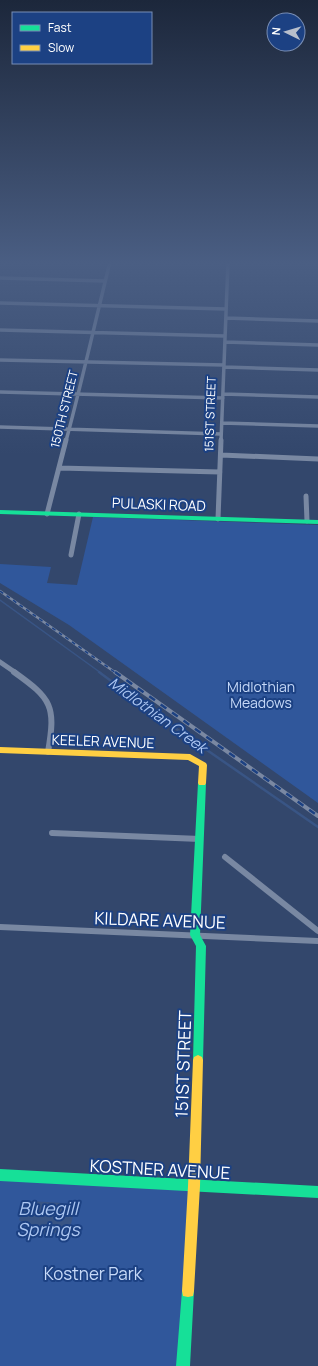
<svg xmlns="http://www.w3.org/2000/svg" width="318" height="1366" font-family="Manrope,sans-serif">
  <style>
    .green { fill: #30579b }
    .water { fill: #395585 }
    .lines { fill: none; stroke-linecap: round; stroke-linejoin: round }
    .stream-far1 { stroke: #395585; stroke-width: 1.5 }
    .stream { stroke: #395585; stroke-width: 2.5 }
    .street-far2 { stroke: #7988a2; stroke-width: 3.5 }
    .street-far1 { stroke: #7988a2; stroke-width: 5 }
    .street { stroke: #7988a2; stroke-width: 6 }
    .fast { fill: #16e098; fill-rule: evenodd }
    .slow { fill: #ffcf43; fill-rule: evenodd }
    .rail-far1-casing { stroke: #7a88a2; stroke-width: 2.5 }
    .rail-casing { stroke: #7a88a2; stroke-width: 4 }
    .rail-far1 { stroke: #1c4183; stroke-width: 1.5; stroke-dasharray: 4; stroke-linecap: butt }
    .rail { stroke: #1c4183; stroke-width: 2.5; stroke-dasharray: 7; stroke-linecap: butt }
    .labels { text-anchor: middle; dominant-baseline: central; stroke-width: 4; stroke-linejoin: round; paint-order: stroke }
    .far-street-label { font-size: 12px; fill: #fff; stroke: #1c4183 }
    .street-label { font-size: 14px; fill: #fff; stroke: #1c4183 }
    .park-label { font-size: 14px; fill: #c6d9f8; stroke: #1c4183 }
    .water-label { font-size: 15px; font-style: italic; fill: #adc7f2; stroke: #1c4183 }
    .near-street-label { font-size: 17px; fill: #fff; stroke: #1c4183 }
    .near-park-label { font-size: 17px; fill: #c6d9f8; stroke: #1c4183 }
    .near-water-label { font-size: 18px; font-style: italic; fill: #adc7f2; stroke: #1c4183 }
  </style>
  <rect width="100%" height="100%" fill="#33476c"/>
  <!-- green -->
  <path class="green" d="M93,517L318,525V803L69,625L0,583V564L51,567L47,583L77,585Z
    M0,1175L194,1186L183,1366H0Z"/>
  <!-- water -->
  <path class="water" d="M30,1201L62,1203L72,1207L73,1216L71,1224C46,1242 42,1235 19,1220L23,1206Z"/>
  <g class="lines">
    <!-- stream-far1 -->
    <path class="stream-far1" d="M0,600L101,673"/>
    <!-- stream -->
    <path class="stream" d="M99,672L165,721L318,827"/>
    <!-- street-far2 -->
    <path class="street-far2" d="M0,278L105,281
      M0,303L226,309
      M226,318L318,321
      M0,330L225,336
      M225,342L318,345
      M0,360L224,365
      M224,367L318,370
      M0,392L223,398
      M223,394L318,397
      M222,423L318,426
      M0,427L221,434
      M66,441C82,382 95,322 110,262
      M221,441L228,262"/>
    <!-- street-far1 -->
    <path class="street-far1" d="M221,455L318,459
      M59,468L220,472
      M306,496L307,521
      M47,514L66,440
      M218,519L221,440
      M71,555L79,514
      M0,662L16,673"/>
    <!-- street -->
    <path class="street" d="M14,672C52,699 56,706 48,752
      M52,833L200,839
      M225,857L318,931
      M0,927L318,941"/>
    <!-- fast -->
    <path class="fast" d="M0,510L318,520V524L0,514Z
      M202,780L205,781L206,783L200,935L206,946L203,1060L202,1063L198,1065L194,1063L193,1060L196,946L190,935L198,783L199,781Z
      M0,1169L318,1186V1198L0,1181Z
      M188,1285L193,1286L194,1291L190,1366H176L182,1291L183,1286Z"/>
    <!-- slow -->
    <path class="slow" d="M0,747L190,754L206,763L207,765L206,783L205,785H199L198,783L199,766L188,760L0,753Z
      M198,1055L202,1057L203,1060L200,1186L194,1291L193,1296L188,1297L183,1296L182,1291L188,1186L193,1060L194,1057Z"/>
    <!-- rail-far1 casing -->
    <g class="rail-far1-casing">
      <path id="rail-far1" d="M0,591L116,673"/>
    </g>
    <!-- rail casing -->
    <g class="rail-casing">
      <path id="rail" d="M115,672L318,816"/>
    </g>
    <!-- rail-far1 -->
    <use href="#rail-far1" class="rail-far1"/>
    <!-- rail -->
    <use href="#rail" class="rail"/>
  </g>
  <!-- sky -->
  <linearGradient id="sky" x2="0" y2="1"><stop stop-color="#1c273b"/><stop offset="0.58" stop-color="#4a5e83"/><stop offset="1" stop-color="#4a5e83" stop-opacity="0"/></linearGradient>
  <rect width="318" height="454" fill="url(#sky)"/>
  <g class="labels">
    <!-- far-street labels -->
    <g class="far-street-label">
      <text transform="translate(64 409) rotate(-76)">150TH STREET</text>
      <text transform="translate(210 414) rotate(-88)">151ST STREET</text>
    </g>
    <!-- street labels -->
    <g class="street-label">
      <text transform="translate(159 504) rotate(2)">PULASKI ROAD</text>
      <text transform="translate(103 741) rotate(2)">KEELER AVENUE</text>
    </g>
    <!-- park labels -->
    <g class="park-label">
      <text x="261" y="686">Midlothian<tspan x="261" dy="16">Meadows</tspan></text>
    </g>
    <!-- water labels -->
    <g class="water-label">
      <text transform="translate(158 715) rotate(36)">Midlothian Creek</text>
    </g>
    <!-- near-street labels -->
    <g class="near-street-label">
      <text transform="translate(160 920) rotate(2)">KILDARE AVENUE</text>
      <text transform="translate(183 1064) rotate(-88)">151ST STREET</text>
      <text transform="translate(160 1169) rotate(3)">KOSTNER AVENUE</text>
    </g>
    <!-- near-park labels -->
    <g class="near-park-label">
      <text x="93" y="1273">Kostner Park</text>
    </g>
    <!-- near-water labels -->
    <g class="near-water-label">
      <text x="48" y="1208">Bluegill<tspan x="48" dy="21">Springs</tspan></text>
    </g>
  </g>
  <!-- legend -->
  <rect x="12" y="12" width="140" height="52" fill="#1c4183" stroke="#778db5"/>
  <rect x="20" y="25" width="20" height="6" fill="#16e098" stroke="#778db5"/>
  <text x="48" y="32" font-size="12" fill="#ffffff">Fast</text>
  <rect x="20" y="45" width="20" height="6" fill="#ffcf43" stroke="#778db5"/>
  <text x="48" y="52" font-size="12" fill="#ffffff">Slow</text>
  <!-- north arrow -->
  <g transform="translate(286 32) rotate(275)"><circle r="19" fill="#1c4183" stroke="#778db5"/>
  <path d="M0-3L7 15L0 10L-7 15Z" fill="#b8bfcc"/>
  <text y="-6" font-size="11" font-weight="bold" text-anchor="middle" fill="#ffffff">N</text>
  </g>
</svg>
